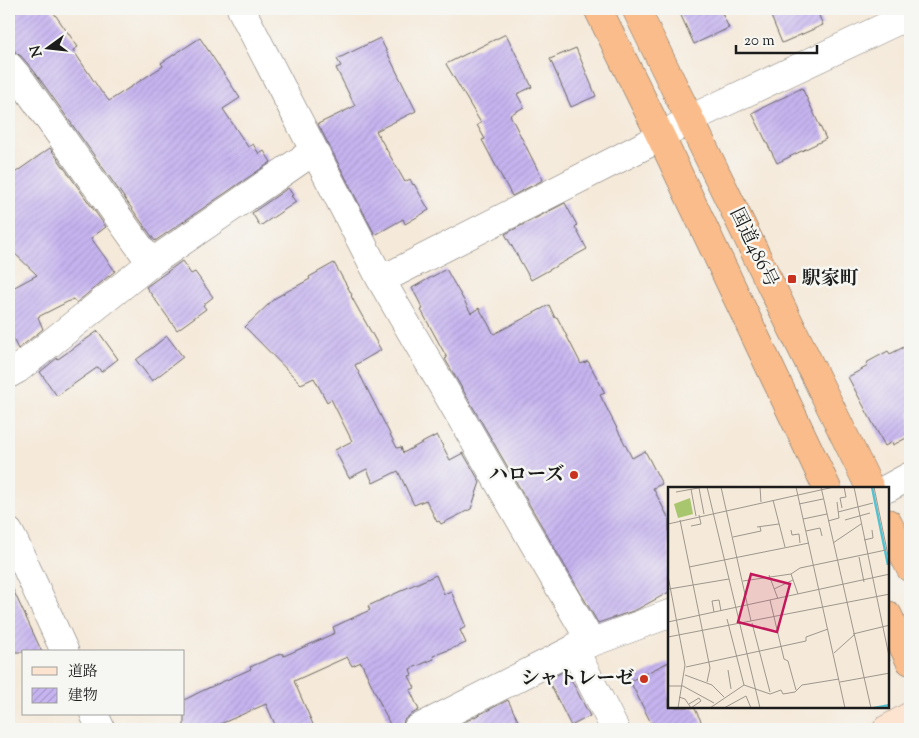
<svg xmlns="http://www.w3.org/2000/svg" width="919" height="738" font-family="'Sorts Mill Goudy','Noto Serif JP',serif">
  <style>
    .building { fill: url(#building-hatch) }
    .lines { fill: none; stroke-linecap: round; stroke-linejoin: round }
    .street-casing { stroke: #68645e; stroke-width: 29 }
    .secondary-casing { stroke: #68645e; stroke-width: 29 }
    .highway-casing { stroke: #68645e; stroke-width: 29 }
    .street { stroke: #fff; stroke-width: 28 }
    .secondary { stroke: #fde4d0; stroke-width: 28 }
    .highway { stroke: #f9bc8a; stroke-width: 28 }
    .poi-dot { fill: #c8321e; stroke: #f6f6f2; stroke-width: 2 }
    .labels { text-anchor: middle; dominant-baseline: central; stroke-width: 5; stroke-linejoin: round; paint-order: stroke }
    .street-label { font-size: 19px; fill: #1c1c1c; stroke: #f6f6f2 }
    .poi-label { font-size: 19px; font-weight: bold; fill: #1c1c1c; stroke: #f6f6f2; text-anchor: end }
    .inset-river { fill: none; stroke: #56c1d0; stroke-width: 2.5 }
    .inset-road { fill: none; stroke: #9e978d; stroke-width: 1 }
    .view { fill: #c2185b; fill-opacity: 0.15; stroke: #c2185b; stroke-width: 2.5 }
    .inset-edge { fill: none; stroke: #1c1c1c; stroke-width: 2.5 }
  </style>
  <defs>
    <pattern id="building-hatch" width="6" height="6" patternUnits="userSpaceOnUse" patternTransform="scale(1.25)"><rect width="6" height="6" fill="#c6b4f0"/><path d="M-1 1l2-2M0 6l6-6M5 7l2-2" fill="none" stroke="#aa9acd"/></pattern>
  </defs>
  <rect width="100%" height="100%" fill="#f6f6f2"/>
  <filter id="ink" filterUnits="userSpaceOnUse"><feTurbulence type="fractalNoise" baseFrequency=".02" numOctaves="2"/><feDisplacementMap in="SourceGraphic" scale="10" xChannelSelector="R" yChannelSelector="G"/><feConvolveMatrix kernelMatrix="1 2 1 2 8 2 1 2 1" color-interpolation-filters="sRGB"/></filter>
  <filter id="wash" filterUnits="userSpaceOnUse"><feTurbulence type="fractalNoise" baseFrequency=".0096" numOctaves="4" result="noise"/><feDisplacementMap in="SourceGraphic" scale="20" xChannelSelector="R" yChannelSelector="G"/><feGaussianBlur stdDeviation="1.12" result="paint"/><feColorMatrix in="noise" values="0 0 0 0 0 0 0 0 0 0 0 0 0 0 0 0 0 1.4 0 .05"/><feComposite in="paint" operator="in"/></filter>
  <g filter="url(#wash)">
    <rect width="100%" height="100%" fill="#f5e9d9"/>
    <g id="blocks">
      <!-- building -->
      <path class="building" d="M9,9H51L78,47L73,50L102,93H103L109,101L163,66L161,63L200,38L240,98L223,109L248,147L253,144L259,154L264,151L271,162L155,241L34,71L21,56L16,53L9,42Z
        M678,9H720L729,28L694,44Z
        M768,9H816L823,25L782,43Z
        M506,34L532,87L517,94L524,107L510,115L543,180L512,196L482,140L485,139L477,125L481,123L446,64Z
        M380,38L416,111L376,131L405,182L410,179L413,185L414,184L429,210L405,224L403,219L375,235L318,124L355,106L336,68L341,66L337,59Z
        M576,48L596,96L571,107L550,59Z
        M802,88L826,139L777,163L752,113Z
        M50,148L106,227L91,238L115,271L76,303L73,299L38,317L43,329L18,349L9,330V290L37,275L9,248V177Z
        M288,188L293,195L291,196L296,202L260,226L252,213Z
        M565,203L577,225L575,227L587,249L531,280L505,234Z
        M182,261L191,274L195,272L213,297L203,305L206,309L177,330L146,287Z
        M334,263L352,295L351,296L381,350L355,365L397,448L401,447L403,453L437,435L450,460L463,453L480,482L471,509L441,524L439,521L437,522L426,500L414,505L398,471L373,483L367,469L349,478L335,450L352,441L331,399L327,402L314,378L301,384L245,327L275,298L310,279L309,277Z
        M446,269L471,313L479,308L494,334L549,305L555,318L557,317L581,364L588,361L605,393L600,395L632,458L645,451L662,484L653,488L669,519V592L636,610L598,623L445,359L447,358L421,310L423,309L412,288Z
        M98,331L118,359L101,372L98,367L57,396L40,372L57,358L58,359Z
        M167,336L183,357L152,381L136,360Z
        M910,344V436L893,445L892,442L885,446L848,377L868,366L866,363L888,351L890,354Z
        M436,575L444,594L451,591L466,627L460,630L466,643L433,656L434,659L410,669L412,675L409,676L415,688L410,690L419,710L410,715L404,720L402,729H392L361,662L352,666L347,657L294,681L315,729H277L266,704L209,729H184V700L204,690L251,669L250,667L282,653L284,656L335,633L333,627L370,610L368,606L403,590H402Z
        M9,581L42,652H9Z
        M669,662V707H694L705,729H654L630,681Z
        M566,670L590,716L571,726L548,680Z
        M508,700L522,729H451Z"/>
    </g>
  </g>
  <g filter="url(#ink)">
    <use href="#blocks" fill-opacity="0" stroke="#68645e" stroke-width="1"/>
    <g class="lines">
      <!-- street casing -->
      <g class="street-casing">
        <path id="street" d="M241,9L381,280L587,635L574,649L615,729
          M9,66L21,80L151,263
          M381,280L661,137L690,119L910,15
          M9,374L18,369L151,263L314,151
          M888,488L910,476
          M9,532L15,543L65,652
          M94,714L101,729
          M417,729L574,649L669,614"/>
      </g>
      <!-- secondary casing -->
      <g class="secondary-casing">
        <path id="secondary" d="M887,729L910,716"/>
      </g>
      <!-- highway casing -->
      <g class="highway-casing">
        <path id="highway" d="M598,9L661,137L827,488
          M636,9L870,488
          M888,523L910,568
          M888,615L910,661"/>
      </g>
      <!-- street -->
      <use href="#street" class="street"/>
      <!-- secondary -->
      <use href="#secondary" class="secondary"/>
      <!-- highway -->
      <use href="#highway" class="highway"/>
    </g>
  </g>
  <!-- markers -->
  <g class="poi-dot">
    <rect x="787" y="274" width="10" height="10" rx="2.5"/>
    <circle cx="574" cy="475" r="5"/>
    <circle cx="644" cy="679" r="5"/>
  </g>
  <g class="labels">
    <!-- street labels -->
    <g class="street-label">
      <text transform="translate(753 248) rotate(64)">国道486号</text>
    </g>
    <!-- poi labels -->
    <g class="poi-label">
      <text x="802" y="279" text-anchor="start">駅家町</text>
      <text x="564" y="475">ハローズ</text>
      <text x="634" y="679">シャトレーゼ</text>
    </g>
  </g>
  <!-- overview -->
  <g transform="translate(668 487)">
    <rect width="221" height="221" fill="#f5e9d9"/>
    <path d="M22,11L25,27L10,31L6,17Z" fill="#a7c66e"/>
    <path class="inset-river" d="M204,0L220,78M206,221L222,218"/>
    <path class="inset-road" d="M39,0L92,221M53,0L83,134M92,0L93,15M128,0L177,221M153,0L203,221M186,0L222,174M206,0L222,78M31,1L36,27M23,2L28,29M8,5L36,0M105,13L117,60M131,17L155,12M174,21L172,11L178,10L176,0M170,25L205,16M135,32L159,27M12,33L42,181L39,195M177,33L202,26M160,34L171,31L169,15M0,37L166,0M23,39L33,37L31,28M89,40L111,37M123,43L124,48L131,47L132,56M138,44L152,41L154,49M65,50L93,44L92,40M196,53L205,51L204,43M165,56L193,37M191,70L196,95M21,80L141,56M123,87L130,107M101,88L110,112M0,89L17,178L10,221M75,94L123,87L132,81L218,63M1,102L61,92M106,102L125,93M102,113L116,172L120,174L128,203M46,125L44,114L51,113L53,124M59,132L76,198L102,207L113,203L115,207L127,205L134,198L171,192M0,135L222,87M84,136L102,205M185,147L222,138M0,150L222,107M166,166L186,148M18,180L138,154V150L160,142M60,183L63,202M17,188L44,198L56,210M172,195L222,186M0,199H15L46,216M11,210L17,212L23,221L33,214L31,211L21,217M42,221L76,198M56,221L78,209L83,221"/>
    <path class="view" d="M83,87L122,97L109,145L70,135Z"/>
    <rect width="221" height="221" class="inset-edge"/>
  </g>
  <!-- margin -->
  <rect width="919" height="738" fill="none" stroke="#f6f6f2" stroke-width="30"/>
  <!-- legend -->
  <rect x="22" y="650" width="162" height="65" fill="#f6f6f2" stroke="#9f9f9c"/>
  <rect x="32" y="667" width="25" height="8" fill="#fde4d0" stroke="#9f9f9c"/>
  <text x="68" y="676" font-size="15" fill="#1c1c1c">道路</text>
  <rect x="32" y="688" width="25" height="15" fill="url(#building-hatch)" stroke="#9f9f9c"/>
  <text x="68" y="700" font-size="15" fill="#1c1c1c">建物</text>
  <!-- north arrow -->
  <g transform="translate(48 48) rotate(255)" stroke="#f6f6f2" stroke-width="4" paint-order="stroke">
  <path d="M0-4L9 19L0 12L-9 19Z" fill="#1c1c1c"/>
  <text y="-8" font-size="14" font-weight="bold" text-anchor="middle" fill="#1c1c1c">N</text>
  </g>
  <!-- scale -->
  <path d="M736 45v8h81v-8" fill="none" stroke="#1c1c1c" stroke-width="2.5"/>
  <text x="744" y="45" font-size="15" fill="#1c1c1c" stroke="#f6f6f2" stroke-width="4" paint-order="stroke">20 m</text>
</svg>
